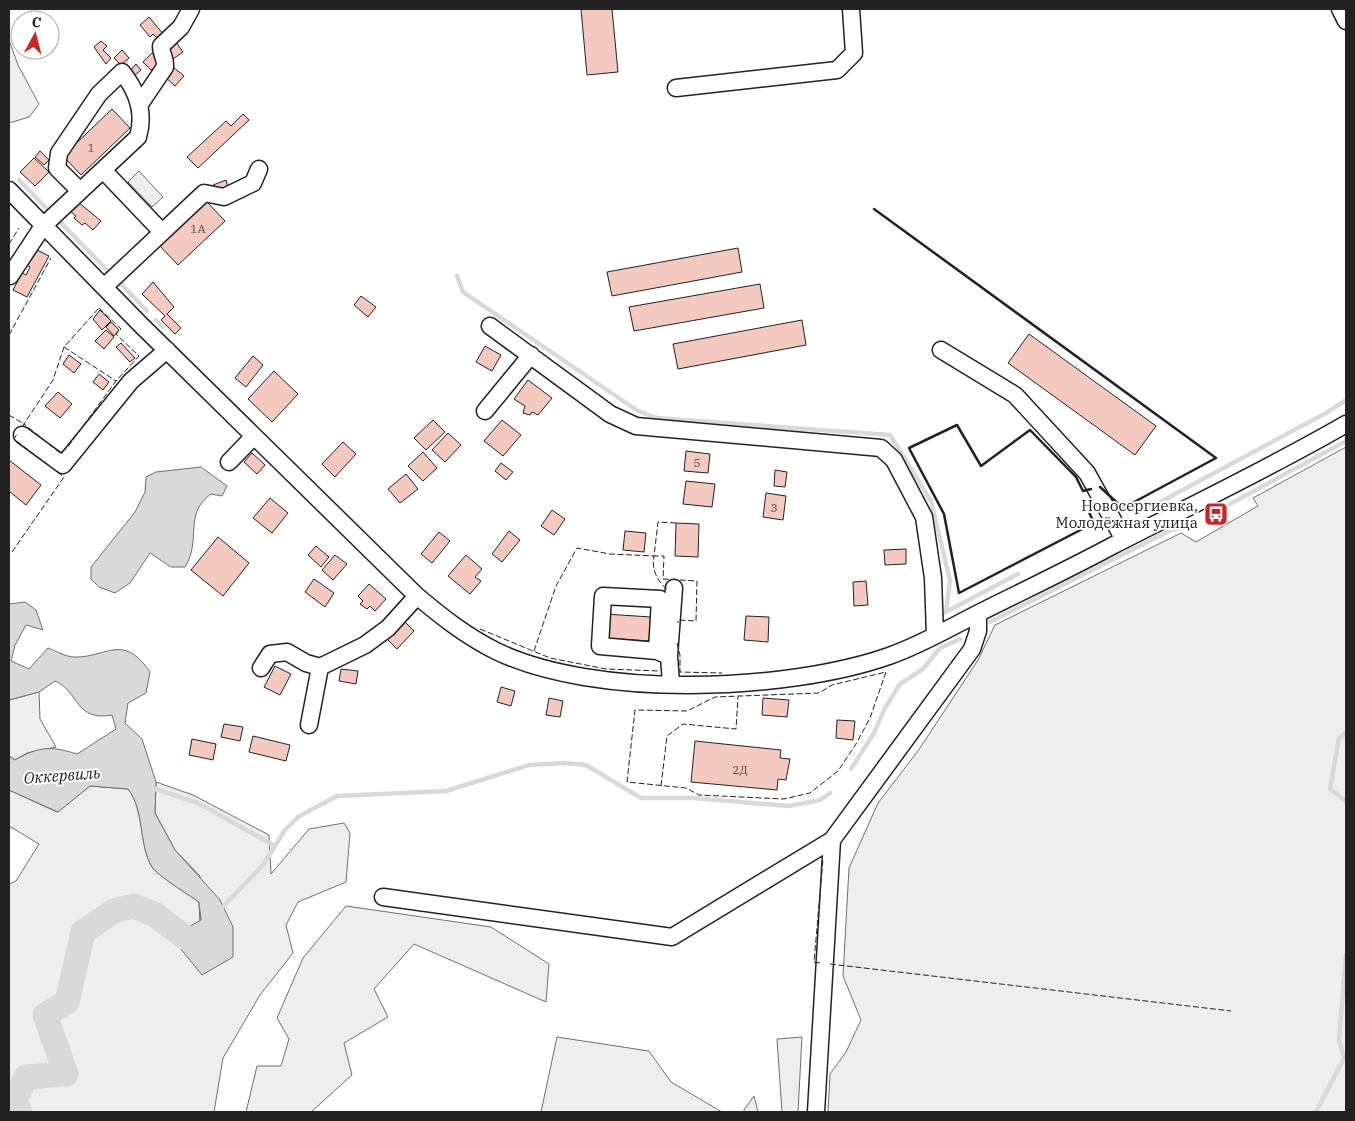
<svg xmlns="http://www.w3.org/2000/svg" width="1355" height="1121" font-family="'IBM Plex Serif',serif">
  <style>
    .green { fill: #eee; stroke: #6f6f6f }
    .water { fill: #d9d9d9; stroke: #6f6f6f }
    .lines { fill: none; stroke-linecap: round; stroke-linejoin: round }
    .stream { stroke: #d9d9d9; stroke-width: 4.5 }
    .river { stroke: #d9d9d9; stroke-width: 25 }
    .building { fill: #f3c9c0; stroke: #222 }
    .minor-casing { stroke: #222; stroke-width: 19 }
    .minor { stroke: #fff; stroke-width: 16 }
    .fence { stroke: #222; stroke-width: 1; stroke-dasharray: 6 2.5; stroke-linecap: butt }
    .wall { stroke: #222; stroke-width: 2.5 }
    .labels { text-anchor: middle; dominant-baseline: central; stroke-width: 4; stroke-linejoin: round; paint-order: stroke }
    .number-label { font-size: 12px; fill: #564c4a }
    .poi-label { font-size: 15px; fill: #222; stroke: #fff; text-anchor: end }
    .water-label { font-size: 16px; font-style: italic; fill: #222; stroke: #fff }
  </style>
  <rect width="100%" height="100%" fill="#fff"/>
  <!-- green -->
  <path class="green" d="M9,40L18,65L39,104L29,117L9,123Z
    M139,171L163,197L152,207L128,182Z
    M1346,447V1112H828L830,1074L846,1052L861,1020L843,976L849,868L878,803L918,751L978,660L995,625L1181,533L1196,542L1258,506L1253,498Z
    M39,692L40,719L56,747L27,753L15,760L9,756V700Z
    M156,782L193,795L269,835L271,874L309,829L344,823L350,833L346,882L298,902L286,925L293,953L260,995L223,1058L214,1112H9V884L16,881L39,844L9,826V790L57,812L90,786L128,789C145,810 138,843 152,867C157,875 189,895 199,902L202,975L200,876L175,850L155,813Z
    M346,906L491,927L549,964L546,1002L414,944L374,989L388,1017L344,1043L352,1075L311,1112H246L257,1066H281L289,1039L277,1018L303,958Z
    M557,1037L649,1051L671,1082L722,1112H541Z
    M802,1037L798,1112H782L777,1039Z
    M754,1096L758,1112H744V1110Z"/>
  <!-- water -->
  <path class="water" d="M201,467L227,486L222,496L211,494C183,514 202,540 185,567H171L150,553L130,583L115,593L99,587L91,579V567L135,512L145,492L146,477L156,472Z
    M25,602L36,610L43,630L26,625L15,645L11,661L29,669L48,648C56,651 66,657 74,657C106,658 123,632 150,672L146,693L128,703L125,723L142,739L156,782L155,813L175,850L220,900L233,927V957L202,975L171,937L201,920L199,902C189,895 158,876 152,867C138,843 145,811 128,789L90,786L58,812L9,790V756L15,760C39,746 52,746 77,754L116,729L112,715C75,722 79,691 55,681L39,692L9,700V604Z"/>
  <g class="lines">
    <!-- stream -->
    <path class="stream" d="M19,180L48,210
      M60,222L110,273
      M457,276L463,292L638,411L657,418L890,435L931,501L950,581L946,612
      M121,284L147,311
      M156,320L163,327
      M1230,504L1346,441
      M1149,508L1326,413L1346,400
      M942,614L1018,574
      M990,622L1171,530L1188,526
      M1346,733L1339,738L1330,789L1346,801
      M851,769L874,733L885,708L900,684L923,669L940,648L960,639
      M150,787L198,803L275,846
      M220,910L263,865L285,830L298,817L337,796L446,791L529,765L565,763L586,765L641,798H693L789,806L820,800L830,793
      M1316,1112L1344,1058L1339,1040L1346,955"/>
    <!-- river -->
    <path class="river" d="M20,1112L15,1100L26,1077L66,1074L45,1015L67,1002L83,932L114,911L133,906L154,914L186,938L203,946L207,941"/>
  </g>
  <!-- building -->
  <path class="building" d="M581,9H612L618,72L587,75Z
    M149,17L164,35L158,39L153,34L150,37L140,25Z
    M101,41L107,46L103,50L111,58L106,64L94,47Z
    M176,42L183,52L173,59L166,49Z
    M122,50L129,58L121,65L114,58Z
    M152,53L162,64L151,70L143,62Z
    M136,64L141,70L134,76L130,71Z
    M173,67L184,76L175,86L165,77Z
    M112,109L130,128L81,175L63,156Z
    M243,114L249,120L198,168L187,157L226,121L231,126Z
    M40,151L49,160L44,165L35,157Z
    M34,158L49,172L35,186L20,172Z
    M226,180L228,188L216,192L213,185Z
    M78,202L101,221L93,230L85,223L82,225L74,218L76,216L70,211Z
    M207,202L225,221L178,265L160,246Z
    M33,248L49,256L27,297L13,290L22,273L26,275L30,267L25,264Z
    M738,248L742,272L612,296L607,272Z
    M153,282L174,307L167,314L181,328L175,334L161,320L165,316L142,294Z
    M760,284L764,308L634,331L629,307Z
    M361,296L376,307L368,317L354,305Z
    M100,310L111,321L102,330L93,319Z
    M802,320L806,345L678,369L673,344Z
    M111,322L119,330L114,336L106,327Z
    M106,330L114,337L104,349L95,341Z
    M1029,334L1156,426L1135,455L1008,363Z
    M121,343L135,358L130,362L116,347Z
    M485,346L501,355L492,371L476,362Z
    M69,355L81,364L74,373L63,364Z
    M253,356L263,365L246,387L235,378Z
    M274,371L298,394L272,422L248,399Z
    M99,374L109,382L103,390L93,382Z
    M528,380L552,398L538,415L532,412L530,415L523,413L525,406L514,399Z
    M58,392L72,404L60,418L45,406Z
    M433,420L445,432L426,450L414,438Z
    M502,420L521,435L503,456L484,441Z
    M448,433L461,445L445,462L432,450Z
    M343,442L356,454L335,477L322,464Z
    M686,451L710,454L708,473L684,471Z
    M423,452L437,468L423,481L408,466Z
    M252,453L265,465L257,474L244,462Z
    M9,460L41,485L26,505L9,491Z
    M501,463L513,472L506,480L495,471Z
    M775,470L787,472L785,487L774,486Z
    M406,474L418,489L400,503L388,489Z
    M686,481L715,484L712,507L683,504Z
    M766,493L786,496L783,520L763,517Z
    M270,498L288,513L272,533L253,518Z
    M552,510L565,519L554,535L541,526Z
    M676,523L699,524L698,557L675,556Z
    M509,531L520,540L502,562L492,554Z
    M625,531L646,533L644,552L623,550Z
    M439,532L450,541L432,563L421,554Z
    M218,537L249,563L223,596L191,570Z
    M316,546L329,557L321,567L308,555Z
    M906,549V564L885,565L884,550Z
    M335,555L347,564L333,580L322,570Z
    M466,555L482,569L475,577L481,581L470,594L448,576Z
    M314,579L334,593L325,607L305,592Z
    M866,581L868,605L854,606L853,582Z
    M369,584L386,599L375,611L370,606L367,609L360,604L363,601L358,596Z
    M605,614L651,617L649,641L604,638Z
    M746,616L769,617L768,642L744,640Z
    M403,620L414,631L397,649L385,637Z
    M275,666L291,674L280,695L264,687Z
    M341,669L358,671L356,684L339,681Z
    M501,687L515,691L511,706L497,702Z
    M549,698L563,701L560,717L546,715Z
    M763,698L789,700L787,717L762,715Z
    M837,720L855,721L853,740L836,738Z
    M224,724L243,727L240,741L221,737Z
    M253,736L290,745L286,761L249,752Z
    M192,739L216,744L213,760L189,755Z
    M695,741L781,750L780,758L790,759L786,780L778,779L777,790L691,782Z"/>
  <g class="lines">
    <!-- minor casing -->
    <g class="minor-casing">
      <path id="minor" d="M1340,9L1346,21
        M676,88L837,70L854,53L851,9
        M140,104L165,67C166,59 161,54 161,46L181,27L191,9
        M103,170L162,232
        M9,190L141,325L417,596C442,617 466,636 496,651C595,699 786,692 889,656C921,645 951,627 981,612C1025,590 1069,569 1112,546C1190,506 1270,468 1346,424
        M10,276L43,226L138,137C145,113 138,92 122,72L99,94L59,153L57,168L80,191
        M104,287L204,193L224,197L253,183L259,169
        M490,326L610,414L636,426L881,448L894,460L924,517L933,578L935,635
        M941,350L1015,395L1087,473L1124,540
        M485,411L531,355
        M22,435L63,465L131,381L167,350
        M229,462L254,436
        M657,651L660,599L603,596L600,646L657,651L669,656
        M261,668L270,654L287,652L306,663L320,667
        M671,683L669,656L674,588
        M309,725L320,667L365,645L388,628L417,596
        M383,897L672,937L832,840L972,649L978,631V614
        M816,1112L832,840"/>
    </g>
    <!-- minor -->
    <use href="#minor" class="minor"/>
    <!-- fence -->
    <path class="fence" d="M9,244L19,228
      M99,308L121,329L116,334L139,356L116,381L67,448L60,453L24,424L53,380L64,347Z
      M9,335L51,258
      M64,347L116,381
      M9,415L24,424L23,426
      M676,523L658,522L654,556H664L663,579L697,581L696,621L678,620V623
      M12,552L64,477L14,439L17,434
      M480,629L550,658L606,669L660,671
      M677,643L680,655V672L722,673
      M534,651L556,586L577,548L610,554L654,556C651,569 658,583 668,590
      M886,672L870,718L856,744L838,771L810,793L784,799L699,795L686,788L627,782L635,710L687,711L715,697L819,693L832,685Z
      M661,786L667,736L683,724L736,729L738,697
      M820,963L814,962L823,859
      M830,964L1231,1011"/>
    <!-- wall -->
    <path class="wall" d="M874,209L1216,458L1123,508L1100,487
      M1088,510L1094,523L959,593L944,514L909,448L957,425L981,466L1030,430L1076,477L1083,491L1091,489"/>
  </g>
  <!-- icons -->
  <defs>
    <g id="bus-square" transform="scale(1.25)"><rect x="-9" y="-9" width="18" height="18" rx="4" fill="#c62828" stroke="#fff"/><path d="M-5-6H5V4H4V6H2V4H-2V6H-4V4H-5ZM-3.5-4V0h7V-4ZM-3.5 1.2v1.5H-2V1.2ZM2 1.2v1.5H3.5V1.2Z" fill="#fff"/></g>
  </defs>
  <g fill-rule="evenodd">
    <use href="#bus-square" x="1216" y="514"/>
  </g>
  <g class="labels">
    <!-- number labels -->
    <g class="number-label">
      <text x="91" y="147">1</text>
      <text x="198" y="228">1А</text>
      <text x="697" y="462">5</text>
      <text x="774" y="507">3</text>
      <text x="740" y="769">2Д</text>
    </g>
    <!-- poi labels -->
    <g class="poi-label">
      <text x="1198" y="505">Новосергиевка,<tspan x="1198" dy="17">Молодёжная улица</tspan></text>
    </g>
    <!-- water labels -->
    <g class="water-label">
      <text transform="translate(62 775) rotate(-4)">Оккервиль</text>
    </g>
  </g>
  <!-- border -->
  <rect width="1355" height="1121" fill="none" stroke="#222222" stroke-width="20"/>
  <!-- north arrow -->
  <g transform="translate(35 35) rotate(7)"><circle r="24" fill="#ffffff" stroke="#a7a7a7"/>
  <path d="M0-4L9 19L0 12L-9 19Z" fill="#c62828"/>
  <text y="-8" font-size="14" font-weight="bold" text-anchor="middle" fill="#222222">С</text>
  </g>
</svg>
